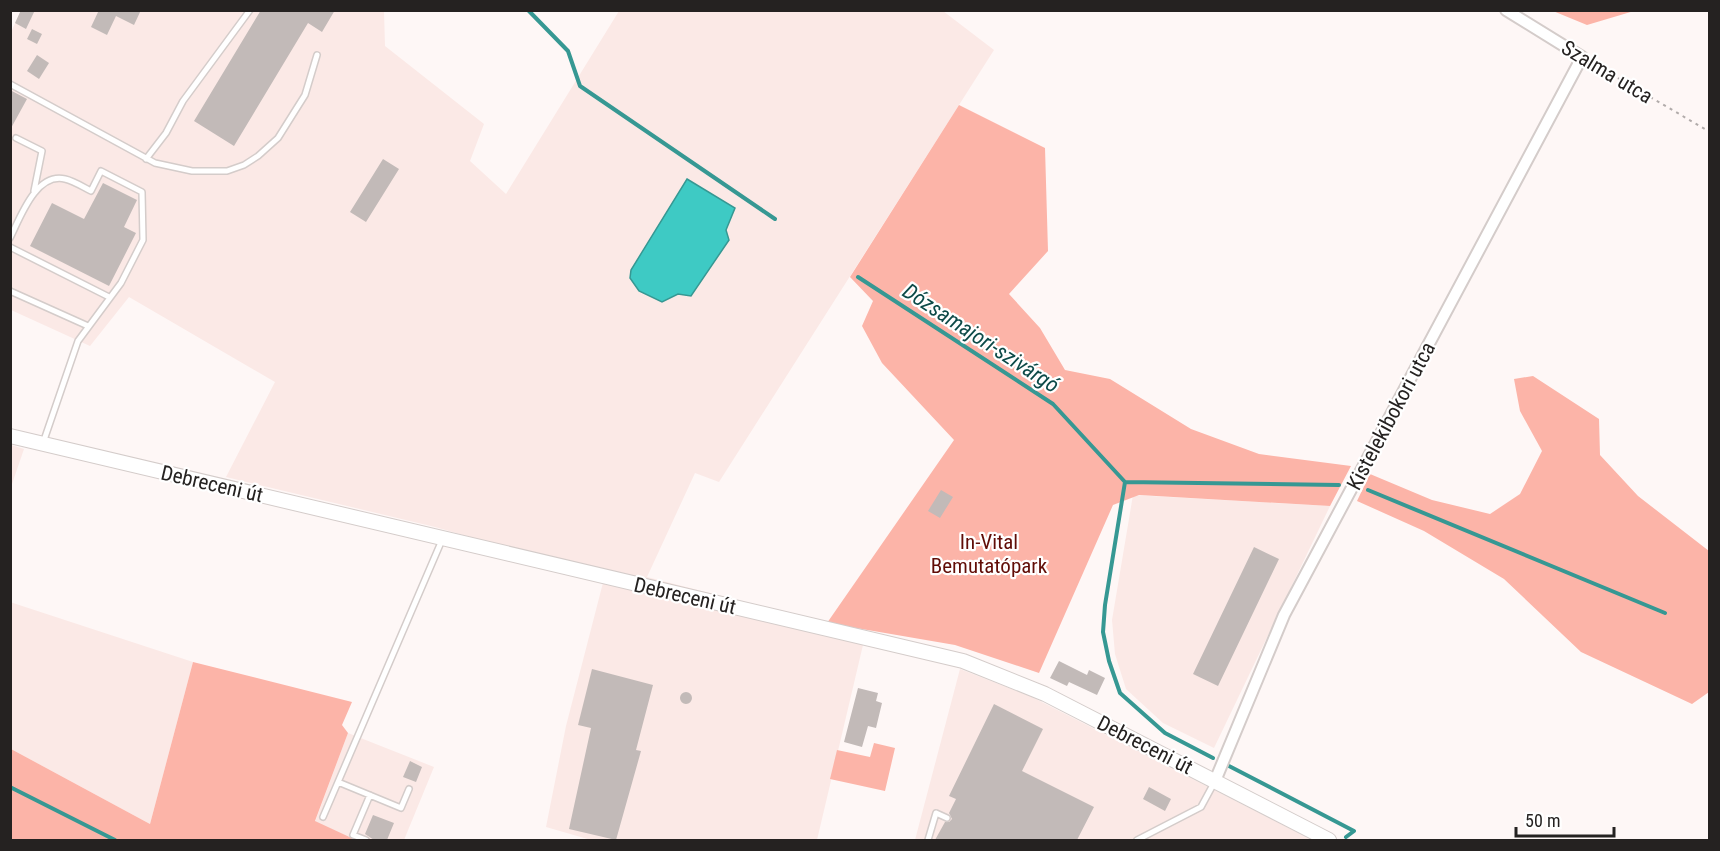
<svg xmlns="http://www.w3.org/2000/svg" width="1720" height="851" font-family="'Roboto Condensed',sans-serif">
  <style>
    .built { fill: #fbe9e6 }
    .green { fill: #fcb4a8 }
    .water { fill: #3ecac4; stroke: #369893; stroke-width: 1.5 }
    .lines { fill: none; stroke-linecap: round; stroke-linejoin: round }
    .stream { stroke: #369893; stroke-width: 4 }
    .building { fill: #c2bab8 }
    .service-casing { stroke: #d4ccca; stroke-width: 8 }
    .minor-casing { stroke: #d4ccca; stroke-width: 14 }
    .tertiary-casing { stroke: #d4ccca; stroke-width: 16 }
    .path { stroke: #b1abaa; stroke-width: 2; stroke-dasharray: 3 4.5; stroke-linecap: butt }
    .service { stroke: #fff; stroke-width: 5 }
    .minor { stroke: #fff; stroke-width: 10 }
    .tertiary { stroke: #fff; stroke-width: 14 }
    .labels { text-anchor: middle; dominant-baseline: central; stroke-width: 4.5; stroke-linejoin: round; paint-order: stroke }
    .street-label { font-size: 21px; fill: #252221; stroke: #fff }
    .park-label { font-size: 21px; fill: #610d07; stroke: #fff }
    .water-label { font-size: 22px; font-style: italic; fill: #0d4a48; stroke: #fff }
  </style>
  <rect width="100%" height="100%" fill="#fef7f6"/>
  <!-- built -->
  <path class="built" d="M21,11H384L385,46L484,124L470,161L506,194L619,11H943L994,50L719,482L695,473L647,577L827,623L867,628L817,840H591L546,827L566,726L605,575L435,527L226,477L275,382L129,297L90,346L11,310L10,34Z
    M11,445L24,449L11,487L10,445Z
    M1133,495L1330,506L1214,748L1163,723L1126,689L1115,654L1112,620Z
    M10,602L193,662L150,824L11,749Z
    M960,669L1032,697L1312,840H915Z
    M348,733L434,767L404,840H356L315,822Z"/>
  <!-- green -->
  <path class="green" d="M1553,11H1634L1587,25Z
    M959,105L1045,148L1048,251L1009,294L1040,328L1065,370L1110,379L1191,429L1259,454L1351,466L1330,506L1139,495L1113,505L1039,673L955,645L827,623L954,440L882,363L862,326L873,301L850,277Z
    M1533,376L1599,419L1600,455L1638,496L1709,551V692L1692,704L1581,652L1504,579L1424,531L1357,501L1370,474L1432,500L1490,514L1520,494L1542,451L1520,411L1514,379Z
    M193,662L352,702L342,725L348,733L315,821L356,840H11V749L150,824Z
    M874,743L895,748L885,791L830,779L837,750L870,757Z"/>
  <!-- water -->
  <path class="water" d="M687,179L735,208L726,230L729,240L691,296L678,294L662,302L639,291L630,278L631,270Z"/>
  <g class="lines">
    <!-- stream -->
    <path class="stream" d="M528,10L568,51L580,86L775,219
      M858,277L1053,404L1125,482L1105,605L1103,632L1109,661L1120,693L1165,733L1213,758
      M1125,482L1339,485
      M1368,490L1665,613
      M1229,766L1354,831L1346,837
      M10,787L115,840"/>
  </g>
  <!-- building -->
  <path class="building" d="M21,10H35L26,29L15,23Z
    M99,10H141L134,25L116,16L107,35L91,27Z
    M261,10H335L322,32L308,23L234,146L194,121Z
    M32,29L42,34L37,44L27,39Z
    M37,55L49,63L39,79L27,71Z
    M10,90L27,99L10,130Z
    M383,159L399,169L366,222L350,212Z
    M103,183L137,200L124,227L136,233L109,286L30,246L52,203L84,219Z
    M941,490L953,497L940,518L928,511Z
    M1254,547L1279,559L1218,686L1193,674Z
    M1059,661L1087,675L1089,670L1105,678L1097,695L1069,682L1067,686L1050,678Z
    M592,669L653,685L636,750L641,751L616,840L569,829L591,728L578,725Z
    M858,688L878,693L876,701L882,703L876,728L868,726L862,747L844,742Z
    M680 698a6 6 0 1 1 12 0a6 6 0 1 1-12 0Z
    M994,704L1043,729L1022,771L1094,807L1077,840H935L945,822H949L952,819L949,813L956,799L949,796Z
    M410,761L422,767L416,782L403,777Z
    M1149,787L1171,799L1165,811L1143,799Z
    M373,815L394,823L387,840H374L365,834Z"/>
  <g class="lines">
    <!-- service casing -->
    <g class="service-casing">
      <path id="service" d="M10,84L155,163L192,171H227L244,165L258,156L278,138L305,95L317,55
        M16,138L42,151L34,191
        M146,159L166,133L183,101L250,10
        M10,238C20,218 36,172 65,179C74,181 83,187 91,191L101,171L142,192L143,240L121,283L78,341L43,443
        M10,247L109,297
        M10,291L88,326
        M338,782L401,808L409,789
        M323,817L442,540
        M366,840L353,835L370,795
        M928,840L936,813L947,818
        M1137,840L1201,807L1214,783"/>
    </g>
    <!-- minor casing -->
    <g class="minor-casing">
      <path id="minor" d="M1215,781L1284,615L1582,57L1506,10"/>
    </g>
    <!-- tertiary casing -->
    <g class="tertiary-casing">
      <path id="tertiary" d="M10,436L963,661L1045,694L1329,840"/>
    </g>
    <!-- path -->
    <path class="path" d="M1592,63L1710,132"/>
    <!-- service -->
    <use href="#service" class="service"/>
    <!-- minor -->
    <use href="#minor" class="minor"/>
    <!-- tertiary -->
    <use href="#tertiary" class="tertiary"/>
  </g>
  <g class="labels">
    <!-- street labels -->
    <g class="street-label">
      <text transform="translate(1607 72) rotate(31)">Szalma utca</text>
      <text transform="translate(1391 416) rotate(-62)">Kistelekibokori utca</text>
      <text transform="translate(212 484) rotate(13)">Debreceni út</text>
      <text transform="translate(685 596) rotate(13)">Debreceni út</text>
      <text transform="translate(1145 745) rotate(27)">Debreceni út</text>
    </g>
    <!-- park labels -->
    <g class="park-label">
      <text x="989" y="542">In-Vital<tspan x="989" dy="24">Bemutatópark</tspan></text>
    </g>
    <!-- water labels -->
    <g class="water-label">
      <text transform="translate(981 338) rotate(33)">Dózsamajori-szivárgó</text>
    </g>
  </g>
  <!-- border -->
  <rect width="1720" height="851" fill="none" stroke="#252221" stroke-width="24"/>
  <!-- scale -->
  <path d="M1516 827v9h98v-9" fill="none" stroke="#252221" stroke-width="3"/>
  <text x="1525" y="827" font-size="18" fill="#252221" stroke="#ffffff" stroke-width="4.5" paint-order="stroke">50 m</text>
</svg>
